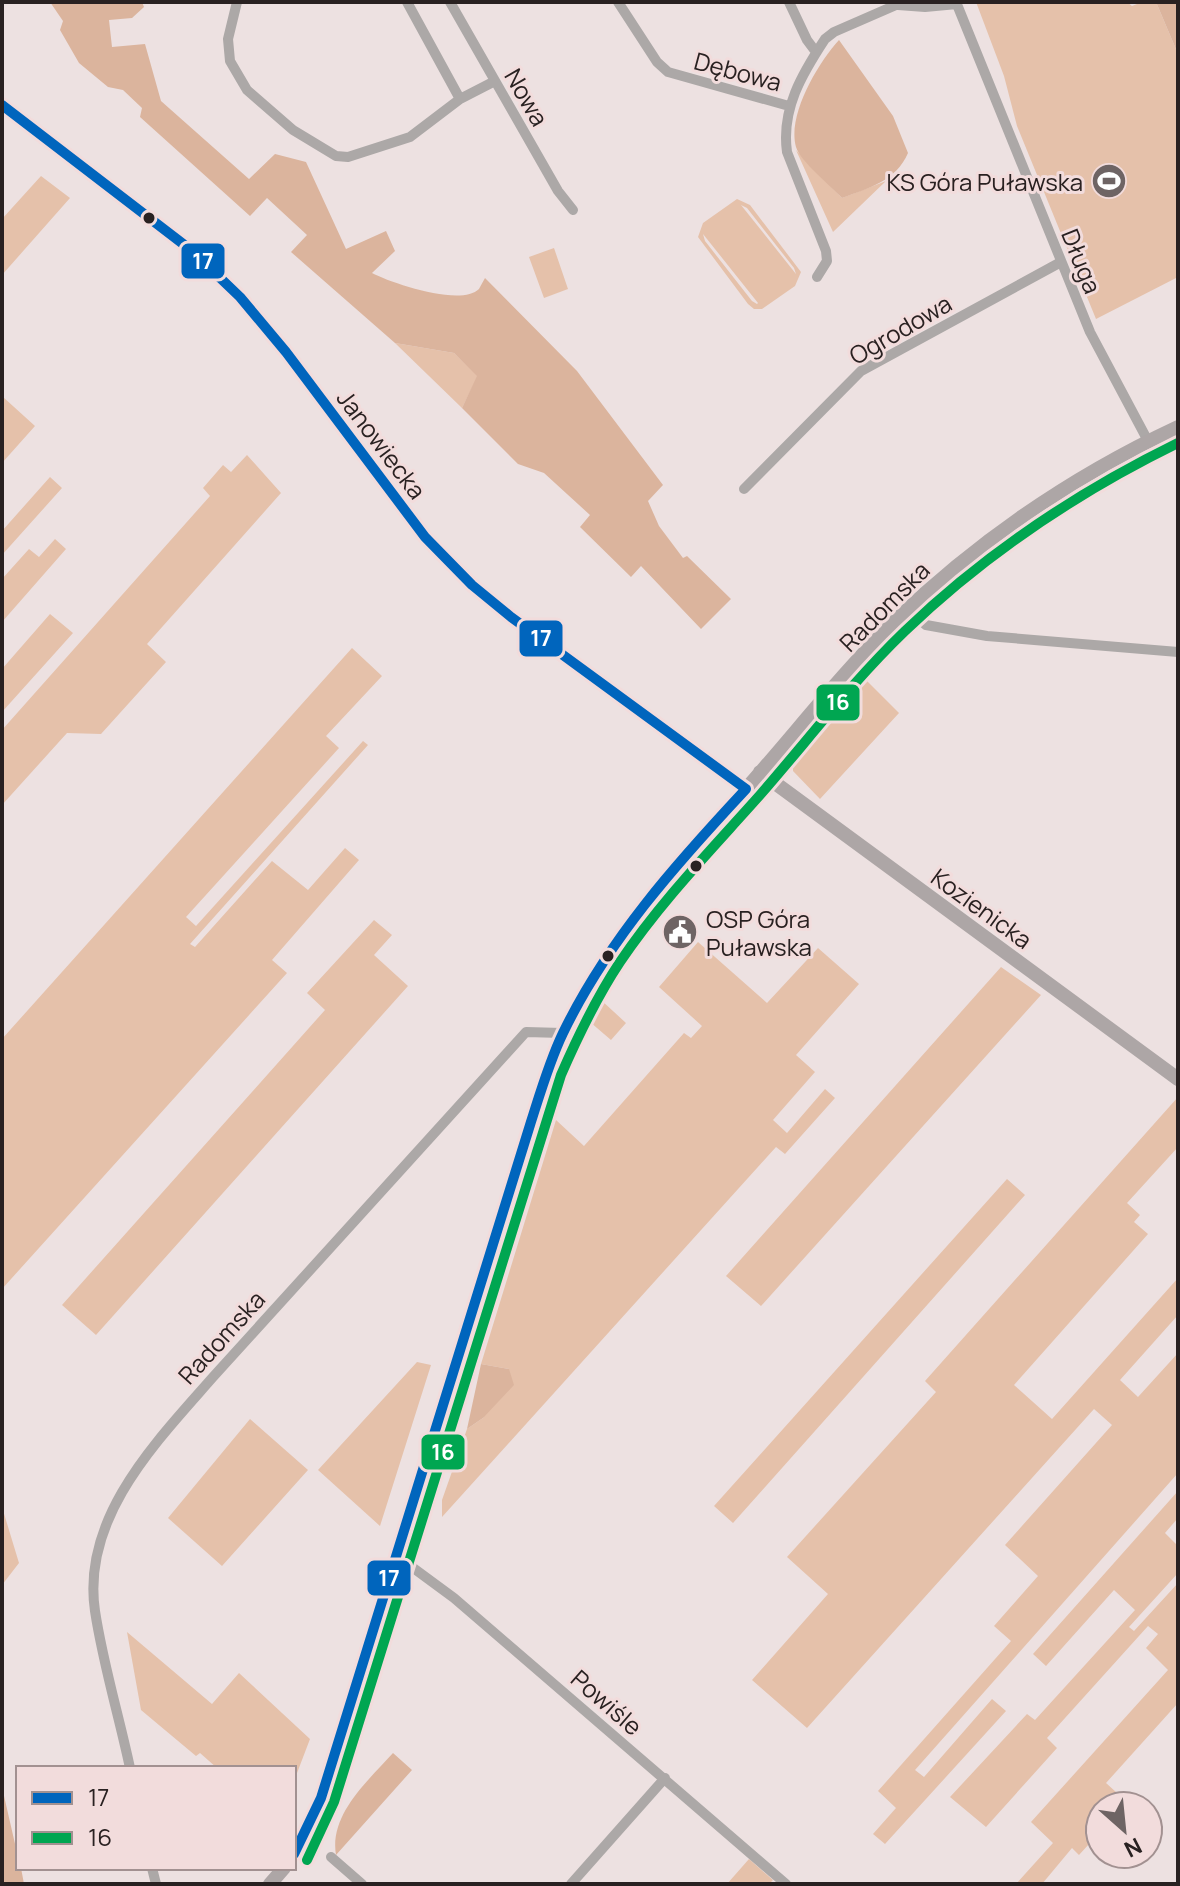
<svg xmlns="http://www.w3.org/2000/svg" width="1180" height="1886" font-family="Manrope,sans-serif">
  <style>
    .green { fill: #e5c1aa; fill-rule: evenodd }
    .forest { fill: #dbb49d }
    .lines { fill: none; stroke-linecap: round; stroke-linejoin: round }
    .street { stroke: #aca8a7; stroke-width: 10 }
    .secondary { stroke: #ada6a6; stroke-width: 14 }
    .bus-1-casing { stroke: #f2dcdc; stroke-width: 16 }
    .bus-2-casing { stroke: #f2dcdc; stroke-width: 16 }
    .bus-1 { stroke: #0065bd; stroke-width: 10 }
    .bus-2 { stroke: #00a651; stroke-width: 10 }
    .bus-dot { fill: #292121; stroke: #f2dcdc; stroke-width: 3 }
    .labels { text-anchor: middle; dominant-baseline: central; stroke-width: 6; stroke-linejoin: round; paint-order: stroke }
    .street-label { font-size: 24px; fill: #292121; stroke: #f2dcdc }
    .poi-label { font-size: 24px; fill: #292121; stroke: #f2dcdc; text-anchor: end }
    .line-badge { stroke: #f2dcdc; stroke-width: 3 }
    .badge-label { font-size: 22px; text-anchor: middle; font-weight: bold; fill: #fff }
  </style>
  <rect width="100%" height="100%" fill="#ede1e1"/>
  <!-- green -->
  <path class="green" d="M976,2H1127L1132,6L1142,2H1156L1178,54V277L1096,319L1017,126L1004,76Z
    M796,150L842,198L886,181L833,232Z
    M41,176L70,198L2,275V219Z
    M737,199L750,205L801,272L795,286L762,309H754L748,304L698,237L703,223ZM741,205L747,208L794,268L796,274ZM703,234L758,303L757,304L752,301L705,241Z
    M554,248L568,289L544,298L529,257Z
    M395,343L454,353L478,376L462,408Z
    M3,397L35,426L2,463V398Z
    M247,455L281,493L147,644L166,662L101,734L67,733L2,805V730L210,496L203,488L223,465L231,472Z
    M50,477L62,488L2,555V531Z
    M55,539L66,549L2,622V579L29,549L39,557Z
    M50,614L73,633L2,712V669Z
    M352,648L382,676L326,736L339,748L186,917L196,926L363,741L368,745L190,944L195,947L272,861L308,890L345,848L359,860L272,960L287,973L2,1289V1039Z
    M865,679L899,713L820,799L793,771V762Z
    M374,920L392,935L374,955L408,986L96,1335L62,1305L325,1010L307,993Z
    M698,942L767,1003L818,948L859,984L796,1055L815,1072L773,1120L787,1133L825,1089L835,1098L785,1154L776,1147L442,1517V1500L467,1429L483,1418L509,1369L481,1364L556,1120L584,1146L684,1033L691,1038L702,1026L659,987Z
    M1001,967L1041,995L761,1306L726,1276Z
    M601,1000L626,1023L611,1040L590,1022Z
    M1178,1097V1147L1127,1203L1140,1215L1134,1222L1148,1234L1014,1385L1052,1419L1178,1278V1315L1120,1380L1138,1397L1178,1353V1473L915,1770L924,1777L992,1699L1006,1711L885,1844L873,1834L896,1808L878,1791L1011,1641L994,1626L1038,1576L1005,1545L1112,1425L1094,1409L807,1728L752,1680L828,1594L787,1557L936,1392L925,1381Z
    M1007,1179L1025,1195L733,1523L714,1506Z
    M417,1362L431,1365L380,1526L318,1470Z
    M250,1419L308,1470L222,1566L168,1518Z
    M1178,1491V1518L1165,1533L1178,1546V1573L1129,1627L1134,1631L1178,1583V1703L1106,1783L1127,1802L1123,1806H1100V1832L1079,1855L1072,1848L1042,1884H1016L1053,1843L1031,1822L1168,1670L1146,1648L1158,1634L1148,1626L1047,1738L1057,1748L986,1827L950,1797L1027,1714L1035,1720L1135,1610L1114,1590L1046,1666L1033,1654Z
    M2,1507L19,1563L2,1585Z
    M127,1632L212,1704L239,1673L310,1739L294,1781V1768H217L200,1753L196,1756L141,1710Z
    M749,1859L773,1880L769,1884H727Z"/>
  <!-- forest -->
  <path class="forest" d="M50,2H142L144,7L132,18L109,20L112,47L145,44L161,101L249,179L275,154L306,162L346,249L386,231L395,251L372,273C391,283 461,307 479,289C479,289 485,278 485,278L577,371L663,485L648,501L659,526L683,558L687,556L731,599L701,629L641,566L631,577L580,527L590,515L544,473L518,464L462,408L477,376L454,353L395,343L291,252L307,235L267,198L250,216L140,117L142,108L123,90L108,87L79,63L60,30L63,21Z
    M1156,2H1178V54Z
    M839,40L893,116L908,153C896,181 869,188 842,198C831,186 800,161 796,147C787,115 818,63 839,40Z
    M481,1364L509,1369L514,1385L483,1418L467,1429Z
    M393,1753L412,1770L336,1855C329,1814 369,1780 393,1753Z
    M2,1787L18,1857V1868H21L24,1884H2Z"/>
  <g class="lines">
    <!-- street -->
    <path class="street" d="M237,2L228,39L230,61L247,90L293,130L336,156L348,157L410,137L460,99L495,81
      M407,2L460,99
      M450,2L558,191L573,210
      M618,2L657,62L668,72L789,106
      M789,2L807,40L816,52
      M956,2L1090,332L1148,441
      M898,5L925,7L957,4
      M817,277L827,261L826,251L787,152C781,109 802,74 825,39L834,32L903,2
      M744,489L861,371L1061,262
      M907,610L926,625L987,636L1178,652
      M397,1556L454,1598L786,1884
      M130,1768C119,1716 103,1664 95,1611C81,1517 157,1441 213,1377L526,1032L562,1033
      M331,1857L362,1884
      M152,1868L156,1884
      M571,1884L665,1778"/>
    <!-- secondary -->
    <path class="secondary" d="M2,105L191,250L240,297L286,352L425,537L472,585L511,617L746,789
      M760,772L1178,1079
      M294,1854L321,1798L548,1070C593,955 663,880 745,790C795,734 841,674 894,622C978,541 1073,476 1178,427
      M270,1884L284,1868"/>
    <!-- bus-1 casing -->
    <g class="bus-1-casing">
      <path id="bus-1" d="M2,105L191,250L240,297L286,352L425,537L472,585L511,617L746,789
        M294,1854L321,1798L530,1125C540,1094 549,1062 563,1033C608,940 676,864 746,789"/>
    </g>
    <!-- bus-2 casing -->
    <g class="bus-2-casing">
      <path id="bus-2" d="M307,1860L334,1802L561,1075C578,1036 596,998 620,962C661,901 712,849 760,795C808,740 852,682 905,631C985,554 1078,492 1178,443"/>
    </g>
    <!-- bus-1 -->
    <use href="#bus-1" class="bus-1"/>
    <!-- bus-2 -->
    <use href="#bus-2" class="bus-2"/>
  </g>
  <!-- icons -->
  <defs>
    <g id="stadium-disc" transform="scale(1.8)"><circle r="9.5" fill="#6e6464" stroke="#f2dcdc"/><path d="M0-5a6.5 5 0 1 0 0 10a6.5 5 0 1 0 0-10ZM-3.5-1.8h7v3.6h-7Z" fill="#fff"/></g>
    <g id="civic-disc" transform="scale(1.8)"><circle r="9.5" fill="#6e6464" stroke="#f2dcdc"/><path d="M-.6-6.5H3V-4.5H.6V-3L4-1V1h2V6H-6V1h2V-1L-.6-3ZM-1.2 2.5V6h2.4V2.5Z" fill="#fff"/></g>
  </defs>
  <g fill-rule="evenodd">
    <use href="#stadium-disc" x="1109" y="181"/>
    <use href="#civic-disc" x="680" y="932"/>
  </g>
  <!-- markers -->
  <g class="bus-dot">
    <circle cx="149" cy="218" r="7"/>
    <circle cx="696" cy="866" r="7"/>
    <circle cx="608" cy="956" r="7"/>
  </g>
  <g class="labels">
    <!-- street labels -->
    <g class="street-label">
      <text transform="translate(738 71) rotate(15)">Dębowa</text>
      <text transform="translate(527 97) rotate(60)">Nowa</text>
      <text transform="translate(1082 261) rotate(68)">Długa</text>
      <text transform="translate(900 329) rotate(-30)">Ogrodowa</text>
      <text transform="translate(382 444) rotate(53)">Janowiecka</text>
      <text transform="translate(884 606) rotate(-45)">Radomska</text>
      <text transform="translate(982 908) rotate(36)">Kozienicka</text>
      <text transform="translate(221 1337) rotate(-48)">Radomska</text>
      <text transform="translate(607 1702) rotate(41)">Powiśle</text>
    </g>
    <!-- poi labels -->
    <g class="poi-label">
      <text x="1083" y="181">KS Góra Puławska</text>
      <text x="706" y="918" text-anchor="start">OSP Góra<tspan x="706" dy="28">Puławska</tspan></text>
    </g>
  </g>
  <g class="line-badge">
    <rect x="180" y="242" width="46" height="38" rx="8" fill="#0065bd"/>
    <rect x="518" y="619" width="46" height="39" rx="8" fill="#0065bd"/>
    <rect x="815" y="683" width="46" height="39" rx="8" fill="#00a651"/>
    <rect x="420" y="1433" width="46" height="38" rx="8" fill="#00a651"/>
    <rect x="366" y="1559" width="46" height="38" rx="8" fill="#0065bd"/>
  </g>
  <g class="badge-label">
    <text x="203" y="269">17</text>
    <text x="541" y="646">17</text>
    <text x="838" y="710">16</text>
    <text x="443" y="1460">16</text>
    <text x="389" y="1586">17</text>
  </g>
  <!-- border -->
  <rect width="1180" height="1886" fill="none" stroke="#292121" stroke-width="8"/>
  <!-- legend -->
  <rect x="16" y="1766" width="280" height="104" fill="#f2dcdc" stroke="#a29191" stroke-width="2"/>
  <rect x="32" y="1792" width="40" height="12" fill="#0065bd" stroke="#a29191" stroke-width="2"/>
  <text x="88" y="1806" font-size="24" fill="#292121">17</text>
  <rect x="32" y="1832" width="40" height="12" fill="#00a651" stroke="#a29191" stroke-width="2"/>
  <text x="88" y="1846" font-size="24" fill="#292121">16</text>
  <!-- north arrow -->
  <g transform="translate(1124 1830) rotate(153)"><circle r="38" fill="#f2dcdc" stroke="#a29191" stroke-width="2"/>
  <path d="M0-6L14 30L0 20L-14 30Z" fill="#6e6464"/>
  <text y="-12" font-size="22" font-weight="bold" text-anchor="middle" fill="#292121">N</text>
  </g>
</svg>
